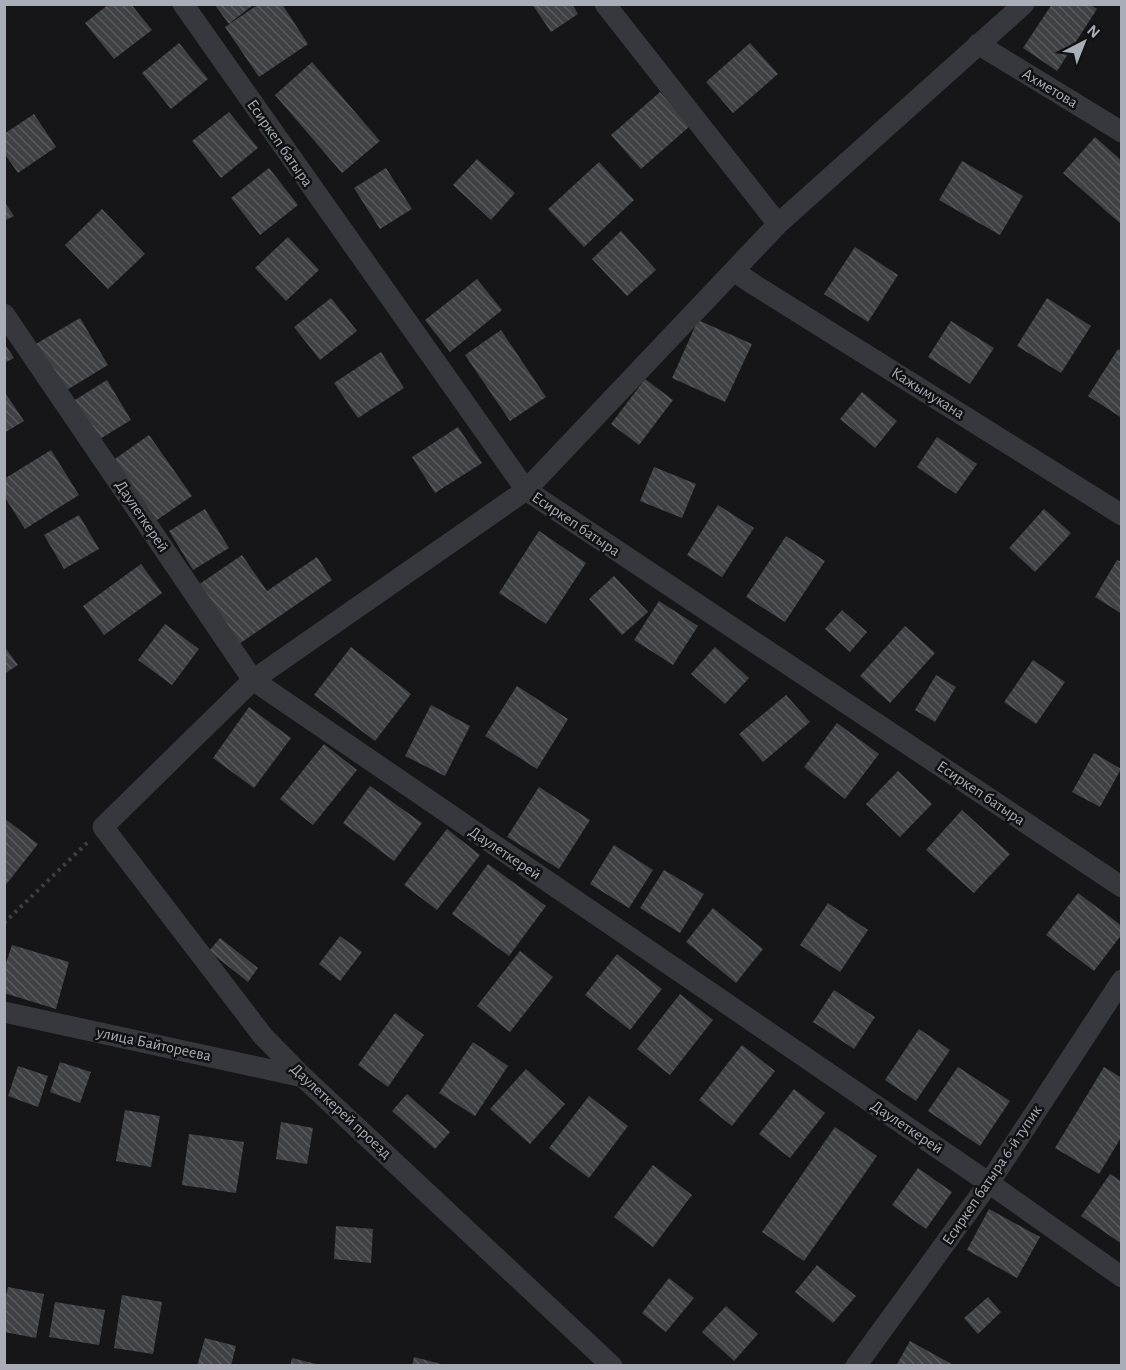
<svg xmlns="http://www.w3.org/2000/svg" width="1126" height="1370" font-family="'Alegreya Sans',sans-serif">
  <style>
    .building { fill: url(#building-back-hatch) }
    .lines { fill: none; stroke-linecap: round; stroke-linejoin: round }
    .path { stroke: #3d3f44; stroke-width: 4; stroke-dasharray: 3 4.5; stroke-linecap: butt }
    .minor { stroke: #37383d; stroke-width: 21 }
    .labels { text-anchor: middle; dominant-baseline: central; stroke-width: 5; stroke-linejoin: round; paint-order: stroke }
    .street-label { font-size: 16px; fill: #a8adb8; stroke: #111113 }
  </style>
  <defs>
    <pattern id="building-back-hatch" width="6" height="6" patternUnits="userSpaceOnUse" patternTransform="scale(1.5)"><rect width="6" height="6" fill="#404145"/><path d="M-1 5l2 2M0 0l6 6M5-1l2 2" fill="none" stroke="#595a5e"/></pattern>
  </defs>
  <rect width="100%" height="100%" fill="#161618"/>
  <!-- building -->
  <path class="building" d="M109,4H131L152,30L114,59L85,23Z
    M214,4H254L229,24Z
    M259,4H282L308,44L259,77L225,27Z
    M532,4H572L578,14L551,32Z
    M1052,4H1089L1097,9L1057,71L1023,48Z
    M179,43L208,79L171,109L142,73Z
    M750,43L778,74L733,113L706,82Z
    M312,62L380,141L342,173L275,95Z
    M660,92L690,126L641,169L611,135Z
    M229,112L258,148L221,178L192,141Z
    M34,114L56,147L18,173L4,153V134Z
    M1095,137L1122,161V225L1063,173Z
    M477,159L515,193L491,220L453,185Z
    M962,161L1023,196L1000,235L939,200Z
    M599,162L634,200L584,247L548,209Z
    M269,168L298,205L260,235L231,198Z
    M386,168L412,209L380,229L354,188Z
    M4,201L14,216L4,221Z
    M102,209L145,254L108,289L65,245Z
    M621,231L656,270L627,296L592,259Z
    M288,237L319,270L286,301L255,268Z
    M855,247L898,275L868,322L824,294Z
    M477,279L502,310L450,352L425,320Z
    M331,298L357,331L320,360L294,327Z
    M1047,298L1091,326L1061,373L1017,346Z
    M80,318L108,365L62,393L34,345Z
    M698,320L752,344L725,402L672,378Z
    M951,321L994,348L970,384L928,357Z
    M501,330L546,397L510,421L465,355Z
    M4,343L14,358L4,363Z
    M1118,349L1122,351V418L1088,396Z
    M381,352L404,388L358,418L334,383Z
    M645,379L673,400L639,445L611,424Z
    M107,380L131,420L95,442L70,403Z
    M4,391L24,421L4,433Z
    M862,392L897,421L875,448L840,419Z
    M458,427L482,463L435,493L412,457Z
    M149,435L192,496L154,522L112,461Z
    M937,437L977,464L956,494L917,467Z
    M51,450L79,495L25,529L4,496V479Z
    M654,467L696,484L682,518L640,501Z
    M718,505L754,528L722,577L687,555Z
    M205,509L229,548L193,570L169,531Z
    M1044,509L1071,533L1035,572L1009,548Z
    M79,515L99,549L64,569L44,535Z
    M539,531L586,563L546,624L499,593Z
    M786,536L825,561L785,622L746,597Z
    M242,555L267,591L317,557L332,580L239,644L198,585Z
    M1117,560L1122,562V614L1095,597Z
    M141,564L162,593L104,635L83,606Z
    M614,576L648,612L622,635L589,599Z
    M659,601L698,626L673,665L634,640Z
    M842,610L867,632L850,652L825,629Z
    M165,624L199,649L172,685L138,660Z
    M905,626L935,653L890,703L860,676Z
    M4,646L18,665L4,674Z
    M351,647L411,694L375,741L314,695Z
    M715,647L749,678L725,704L691,674Z
    M1033,660L1065,682L1036,724L1004,702Z
    M936,675L956,687L935,722L915,710Z
    M517,686L568,719L537,769L485,736Z
    M786,695L810,722L763,762L739,734Z
    M431,705L470,726L445,776L405,756Z
    M249,707L291,738L254,788L213,758Z
    M837,723L879,754L845,799L804,767Z
    M324,744L357,770L313,825L280,799Z
    M1094,753L1121,769L1100,807L1072,792Z
    M898,771L932,804L900,837L866,804Z
    M370,786L422,823L394,861L343,823Z
    M539,787L590,820L559,869L507,837Z
    M962,810L1010,854L974,893L926,850Z
    M4,818L38,844L4,887Z
    M447,829L480,855L437,910L404,885Z
    M614,845L653,870L629,908L590,884Z
    M488,864L546,906L509,956L452,914Z
    M664,870L704,894L680,933L640,908Z
    M1078,893L1122,926V934L1094,971L1046,935Z
    M828,903L868,930L840,972L800,945Z
    M713,908L763,949L736,983L686,942Z
    M340,936L362,952L340,981L319,964Z
    M220,938L258,968L248,982L209,951Z
    M12,945L69,962L56,1009L4,993V969Z
    M520,951L553,977L510,1032L477,1006Z
    M617,954L662,989L630,1030L585,995Z
    M834,990L875,1017L854,1049L813,1022Z
    M680,994L713,1020L670,1075L637,1049Z
    M395,1013L424,1035L388,1087L358,1065Z
    M919,1029L950,1050L916,1101L885,1080Z
    M473,1042L508,1066L475,1116L439,1093Z
    M742,1045L775,1071L732,1126L699,1100Z
    M60,1062L91,1072L80,1103L50,1092Z
    M18,1066L48,1076L38,1107L8,1096Z
    M958,1067L1010,1101L980,1146L928,1111Z
    M1104,1067L1122,1078V1136L1099,1174L1055,1148Z
    M526,1069L565,1104L530,1144L490,1109Z
    M794,1089L825,1113L790,1158L759,1134Z
    M407,1094L450,1132L435,1149L392,1111Z
    M589,1096L628,1126L589,1178L549,1148Z
    M125,1110L160,1116L151,1167L116,1161Z
    M281,1122L313,1128L307,1164L276,1159Z
    M835,1127L877,1156L804,1261L762,1232Z
    M189,1134L244,1142L236,1193L182,1185Z
    M653,1165L692,1195L653,1247L614,1217Z
    M918,1168L952,1192L926,1229L892,1205Z
    M1110,1174L1122,1182V1244L1081,1216Z
    M989,1209L1040,1237L1017,1278L967,1250Z
    M336,1226L373,1229L371,1263L334,1259Z
    M817,1265L856,1296L833,1323L795,1292Z
    M669,1278L694,1298L666,1332L642,1313Z
    M8,1287L44,1294L36,1338L4,1332V1305Z
    M122,1295L162,1302L153,1354L114,1348Z
    M988,1297L1001,1312L978,1334L964,1318Z
    M55,1302L105,1310L99,1345L49,1337Z
    M726,1306L758,1334L734,1361L702,1332Z
    M205,1338L236,1346L231,1366H197Z
    M910,1341L955,1366H896Z
    M414,1357L445,1365V1366H412Z
    M292,1358L320,1365L319,1366H290Z"/>
  <g class="lines">
    <!-- path -->
    <path class="path" d="M4,923L88,842"/>
    <!-- minor -->
    <path class="minor" d="M183,4L526,490L1122,887
      M605,4L778,224
      M978,44L1122,132
      M734,271L750,282L1122,515
      M4,314L253,680L989,1183L1122,1277
      M4,1012L303,1077
      M612,1366L303,1077L263,1036L103,827L253,680L526,490L778,224L1024,4
      M856,1366L989,1183L1122,980"/>
  </g>
  <g class="labels">
    <!-- street labels -->
    <g class="street-label">
      <text transform="translate(1050 88) rotate(31)">Ахметова</text>
      <text transform="translate(280 143) rotate(55)">Есиркеп батыра</text>
      <text transform="translate(928 393) rotate(32)">Кажымукана</text>
      <text transform="translate(142 516) rotate(56)">Даулеткерей</text>
      <text transform="translate(576 524) rotate(34)">Есиркеп батыра</text>
      <text transform="translate(981 793) rotate(34)">Есиркеп батыра</text>
      <text transform="translate(505 853) rotate(34)">Даулеткерей</text>
      <text transform="translate(154 1044) rotate(12)">улица Байтореева</text>
      <text transform="translate(341 1111) rotate(43)">Даулеткерей проезд</text>
      <text transform="translate(907 1127) rotate(34)">Даулеткерей</text>
      <text transform="translate(992 1175) rotate(-56)">Есиркеп батыра 6-й тупик</text>
    </g>
  </g>
  <!-- border -->
  <rect width="1126" height="1370" fill="none" stroke="#a8adb8" stroke-width="12"/>
  <!-- north arrow -->
  <g transform="translate(1084 42) rotate(42)" stroke="#111113" stroke-width="4.5" paint-order="stroke">
  <path d="M0-4.5L10 22L0 15L-10 22Z" fill="#a8adb8"/>
  <text y="-9" font-size="16" font-weight="bold" text-anchor="middle" fill="#a8adb8">N</text>
  </g>
</svg>
